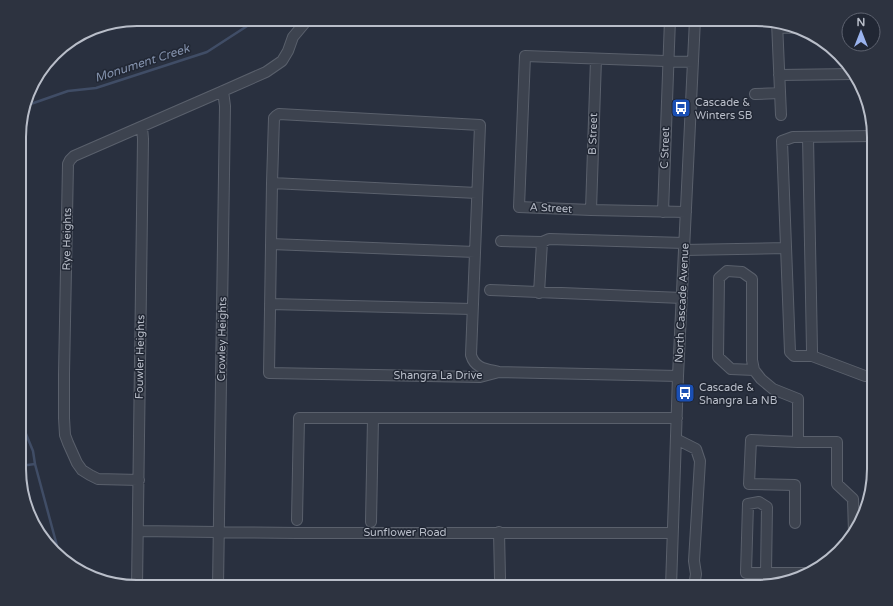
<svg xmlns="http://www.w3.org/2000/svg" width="893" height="606" font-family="'Varela Round',sans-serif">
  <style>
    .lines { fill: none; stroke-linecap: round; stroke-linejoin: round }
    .stream { stroke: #404d66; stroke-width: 2.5 }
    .minor-casing { stroke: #5a606c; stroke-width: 12 }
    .minor { stroke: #3d434f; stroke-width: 10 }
    .labels { text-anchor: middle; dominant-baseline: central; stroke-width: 3; stroke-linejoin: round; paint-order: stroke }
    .poi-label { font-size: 11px; fill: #b9bec9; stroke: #212734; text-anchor: start }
    .street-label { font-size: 11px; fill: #b9bec9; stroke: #212734 }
    .water-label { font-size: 12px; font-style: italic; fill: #8492ad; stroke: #212734 }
    .rim { fill: none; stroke: #b9bec9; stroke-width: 2 }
  </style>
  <rect width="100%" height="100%" fill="#29303f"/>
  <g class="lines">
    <!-- stream -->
    <path class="stream" d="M25,106L68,91L96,88L207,52L258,19
      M20,405L26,434L33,451L35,464L60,557
      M20,466L35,464"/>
    <!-- minor casing -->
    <g class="minor-casing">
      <path id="minor" d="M777,22L781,115
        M777,27L798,28
        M779,75L853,74
        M755,94L780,93
        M874,136L793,137L782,141L790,352L794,356H812L865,376H874
        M808,137L812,350V356
        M272,183L477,193
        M591,210L596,59
        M663,212L670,19
        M686,212L591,210L519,207L525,56L693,62
        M501,241L542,242L549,239L684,243
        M271,244L475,252
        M684,250L786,248
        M490,290L682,298
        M539,293L542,242
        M270,304L472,309
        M754,370L731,369L718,357L719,278L727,271L742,272L752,279V360L754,370L761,379L773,389L798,399V442
        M499,372C487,369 475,369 471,355L480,125L279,114L276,116L274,118L272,183L269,373L480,377L499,372L678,376
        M676,439L696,449L700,461L694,561L696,574L694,587
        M139,480L98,479L90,475L82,470L77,463L68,443L65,435L64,418V374L68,164L70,160L74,156L223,91L266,72L282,61L288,51L293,37L308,19
        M297,520L299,418H677
        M371,522L373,418
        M795,523V485L749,484L751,440L798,442H837V484L853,499L854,533
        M138,531L297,533H672
        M499,532L500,578
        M766,573H746L748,504L759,502L767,507L766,573H777
        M776,583L777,573H810
        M137,587L143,139L142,127
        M218,587L225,106L223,91
        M671,587L678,376L695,19"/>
    </g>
    <!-- minor -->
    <use href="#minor" class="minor"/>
  </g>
  <!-- icons -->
  <defs>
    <g id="bus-square" transform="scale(1)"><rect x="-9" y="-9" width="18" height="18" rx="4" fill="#1a4fb4" stroke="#212734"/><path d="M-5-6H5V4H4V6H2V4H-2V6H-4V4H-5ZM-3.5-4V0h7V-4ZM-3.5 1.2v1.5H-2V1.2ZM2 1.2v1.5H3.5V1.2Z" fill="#fff"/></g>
  </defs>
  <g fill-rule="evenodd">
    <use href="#bus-square" x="681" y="108"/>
    <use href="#bus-square" x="685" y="393"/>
  </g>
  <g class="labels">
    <!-- poi labels -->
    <g class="poi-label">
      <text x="695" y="102">Cascade &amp;<tspan x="695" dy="13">Winters SB</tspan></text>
      <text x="699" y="387">Cascade &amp;<tspan x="699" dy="13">Shangra La NB</tspan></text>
    </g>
    <!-- street labels -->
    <g class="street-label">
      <text transform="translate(593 134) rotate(-88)">B Street</text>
      <text transform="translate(665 148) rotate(-88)">C Street</text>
      <text transform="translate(551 208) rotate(3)">A Street</text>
      <text transform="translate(67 239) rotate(-89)">Rye Heights</text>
      <text transform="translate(682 303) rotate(-87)">North Cascade Avenue</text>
      <text transform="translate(222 339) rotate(-89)">Crowley Heights</text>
      <text transform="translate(140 357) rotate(-89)">Fouwler Heights</text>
      <text x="438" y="375">Shangra La Drive</text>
      <text x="405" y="532">Sunflower Road</text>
    </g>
    <!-- water labels -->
    <g class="water-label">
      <text transform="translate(142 63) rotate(-18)">Monument Creek</text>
    </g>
  </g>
  <!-- crop -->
  <path d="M0 0H893V606H0ZM137 26H756A111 111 0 0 1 867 137V469A111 111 0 0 1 756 580H137A111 111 0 0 1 26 469V137A111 111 0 0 1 137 26Z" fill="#2d3340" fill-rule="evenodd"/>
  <path class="rim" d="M137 26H756A111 111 0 0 1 867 137V469A111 111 0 0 1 756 580H137A111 111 0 0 1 26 469V137A111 111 0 0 1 137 26Z"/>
  <!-- north arrow -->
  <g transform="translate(861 32)"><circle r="19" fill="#212734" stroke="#5e6370"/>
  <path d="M0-3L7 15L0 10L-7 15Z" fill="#9ab3ee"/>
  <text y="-6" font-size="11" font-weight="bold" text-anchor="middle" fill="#b9bec9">N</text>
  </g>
</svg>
